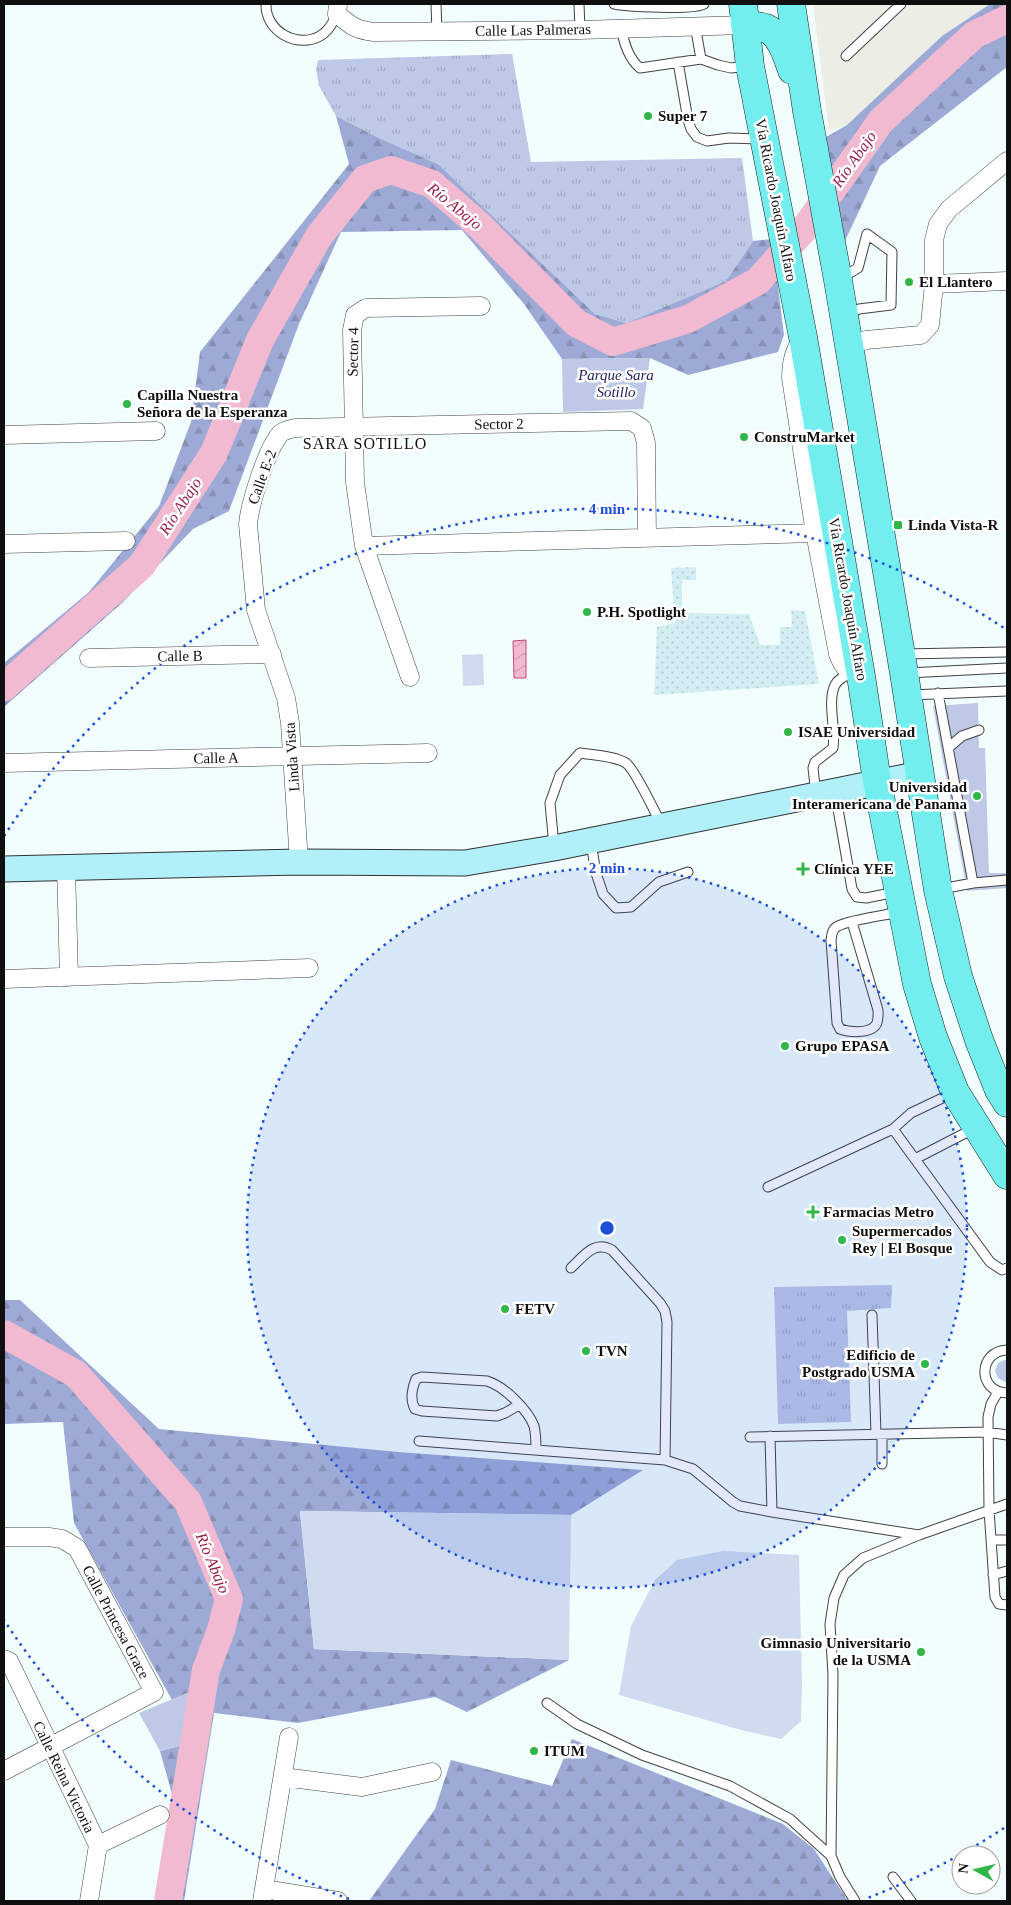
<svg xmlns="http://www.w3.org/2000/svg" width="1011" height="1905" font-family="'Times New Roman',serif">
  <style>
    .industrial { fill: #ecede4 }
    .farmland { fill: url(#farmland-dots) }
    .grass { fill: url(#grass-tufts) }
    .forest { fill: url(#forest-firs) }
    .park { fill: #bdc9e7 }
    .pitch { fill: #cfdcef }
    .water { fill: url(#water-waves); stroke: #c44674 }
    .lines { fill: none; stroke-linecap: round; stroke-linejoin: round }
    .river { stroke: #f2bad0; stroke-width: 28 }
    .lane-casing { stroke: #424242; stroke-width: 11 }
    .street-casing { stroke: #424242; stroke-width: 19 }
    .secondary-casing { stroke: #313131; stroke-width: 27 }
    .primary-casing { stroke: #202020; stroke-width: 29 }
    .lane { stroke: #fff; stroke-width: 9 }
    .street { stroke: #fff; stroke-width: 18 }
    .secondary { stroke: #b2f0f9; stroke-width: 25 }
    .primary { stroke: #72eeee; stroke-width: 28 }
    .ring { fill: none; stroke: #1d4ed8; stroke-width: 2.5; stroke-dasharray: 2.5 5 }
    .poi-dot { fill: #31b64a; stroke: #fff; stroke-width: 2 }
    .labels { text-anchor: middle; dominant-baseline: central; stroke-width: 5; stroke-linejoin: round; paint-order: stroke }
    .street-label { font-size: 15px; fill: #0f0f0f; stroke: #fff }
    .poi-label { font-size: 15px; font-weight: bold; fill: #0f0f0f; stroke: #fff; text-anchor: start }
    .park-label { font-size: 15px; font-style: italic; fill: #252363; stroke: #fff }
    .water-label { font-size: 16px; font-style: italic; fill: #992148; stroke: #fff }
    .neighbourhood-label { font-size: 16px; letter-spacing: 1px; fill: #0f0f0f; stroke: #fff }
    .centre { fill: #1d4ed8; stroke: #fff; stroke-width: 2.5 }
    .ring-label { font-size: 15px; text-anchor: middle; font-weight: bold; fill: #1d4ed8; stroke: #fff; stroke-width: 5; stroke-linejoin: round; paint-order: stroke }
  </style>
  <defs>
    <pattern id="farmland-dots" width="8" height="8" patternUnits="userSpaceOnUse" patternTransform="scale(1.25)"><rect width="8" height="8" fill="#d3eef3"/><path d="M2 2h.1M6 6h.1" fill="none" stroke="#b4cbcf" stroke-width="1.8" stroke-linecap="round"/></pattern>
    <pattern id="grass-tufts" width="24" height="20" patternUnits="userSpaceOnUse" patternTransform="scale(1.25)"><rect width="24" height="20" fill="#bdc9e7"/><path d="M3 7l-1-3M5 7V3M7 7l1-3M15 17l-1-3M17 17v-4M19 17l1-3" fill="none" stroke="#a1abc5"/></pattern>
    <pattern id="forest-firs" width="22" height="20" patternUnits="userSpaceOnUse" patternTransform="scale(1.25)"><rect width="22" height="20" fill="#9eaad6"/><path d="M5 1l3.5 6h-7zM16 11l3.5 6h-7z" fill="#8791b6"/></pattern>
    <pattern id="water-waves" width="16" height="10" patternUnits="userSpaceOnUse" patternTransform="scale(1.25)"><rect width="16" height="10" fill="#f2bad0"/><path d="M0 5q4-4 8 0t8 0" fill="none" stroke="#ce9fb1"/></pattern>
  </defs>
  <rect width="100%" height="100%" fill="#f2fefe"/>
  <!-- industrial -->
  <path class="industrial" d="M813,4H990L942,36L847,125L829,131Z"/>
  <!-- farmland -->
  <path class="farmland" d="M696,567V580H682V613L749,614L760,645H780V627H792L791,610L805,611L819,684L654,695L657,627L675,623L671,568Z"/>
  <!-- grass -->
  <path class="grass" d="M512,54L531,162L742,158L753,241L726,281L628,323L595,314L438,164L379,138L336,116L319,86L316,69L318,60Z
    M892,1285L891,1308L847,1311L851,1422L778,1424L774,1287Z
    M1007,1359V1383L998,1378L995,1371L998,1363Z"/>
  <!-- forest -->
  <path class="forest" d="M990,4H1007V67L880,166L845,241L826,137L847,125L942,36Z
    M336,116L379,138L438,164L595,314L627,323L726,281L753,241L772,239L784,335L778,352L688,375L650,358L562,359L524,304L462,230L341,232L299,324L229,511L193,529L122,603L4,707V663L89,592L159,506L191,422L200,352L349,164Z
    M4,1300H20L159,1429L398,1452L643,1470L571,1515L300,1511L314,1649L569,1660L467,1712L435,1697L298,1723L214,1713L184,1901H156L174,1801L160,1751L179,1746L192,1691L172,1700L74,1523L63,1422L4,1424Z
    M572,1739L783,1824L814,1849L848,1901H369L435,1809L451,1760L552,1786Z"/>
  <!-- park -->
  <path class="park" d="M650,358L643,409L563,412L562,359Z
    M978,703L979,748H985L989,873H1007V888L967,891L933,706Z
    M192,1691L199,1700L179,1746L160,1751L139,1713Z"/>
  <!-- pitch -->
  <path class="pitch" d="M483,654L484,685L463,686L462,655Z
    M300,1511L571,1515L569,1660L314,1649Z
    M723,1551L799,1555L802,1685L801,1721L781,1739L741,1730L619,1695L631,1626L655,1580L677,1560Z"/>
  <!-- water -->
  <path class="water" d="M526,640V678H514L513,641Z"/>
  <g class="lines">
    <!-- river -->
    <path class="river" d="M4,687L142,565L214,453L260,340L319,236L365,179L391,170L432,184L480,226L576,323L613,342L688,319L758,281L805,228L881,121L974,35L1007,19
      M4,1334L76,1374L188,1502L229,1599L221,1630L206,1670L168,1901"/>
    <!-- lane casing -->
    <g class="lane-casing">
      <path id="lane" d="M266,4C265,31 297,49 320,36C329,31 333,22 337,14
        M436,4L437,32
        M579,4L580,30
        M614,4C625,7 697,10 704,4
        M695,25L701,59
        M622,28C623,42 629,59 640,68L701,59L718,65L731,68L747,66
        M846,56L901,4
        M678,62L688,120L691,129L697,137L707,141L729,138L760,139
        M841,278L858,268L867,234L892,252L891,305L859,309L847,315
        M903,654L1007,652
        M907,673L1007,668
        M938,693L973,883
        M910,695L1007,691
        M948,748L962,736L979,730
        M835,792L852,889L857,897L866,898L896,892
        M816,795L813,768L815,762L833,748C836,729 827,701 835,685C838,679 845,676 851,673
        M591,843L596,873L603,894L616,908L631,907L659,882L688,872
        M554,846L550,803L560,775L580,753C593,755 615,756 626,763C635,770 655,812 661,824
        M941,889L973,883L1007,880
        M852,922L878,1010C878,1015 879,1022 875,1026C868,1034 848,1032 840,1029L837,1023L831,940C832,934 832,929 838,926C849,920 886,915 900,912
        M893,1129L990,1262L1002,1270L1007,1268
        M915,1159L975,1128
        M768,1187L893,1129L911,1113L953,1093
        M571,1268C584,1256 594,1240 612,1250L660,1303L665,1311L667,1322L665,1460
        M872,1315L876,1434
        M1007,1350C978,1351 977,1392 1007,1393
        M998,1392L991,1404L988,1417L989,1510L995,1597L999,1604L1007,1605
        M519,1405L505,1413L497,1416L422,1411L415,1409C410,1400 412,1388 416,1379L422,1377L487,1381C504,1386 528,1410 534,1426C536,1434 536,1442 536,1450
        M882,1434V1464
        M770,1436L772,1512
        M750,1437L987,1432L1007,1435
        M419,1441L665,1460L693,1469L733,1502L740,1506L772,1512L919,1535
        M991,1540H1007
        M993,1575L1007,1571
        M547,1703L577,1724L642,1755L730,1786L790,1819L831,1856
        M893,1877L911,1901
        M855,1901L840,1877L831,1856L833,1675L830,1624L834,1598L844,1575L863,1558L919,1535L1007,1504"/>
    </g>
    <!-- street casing -->
    <g class="street-casing">
      <path id="street" d="M338,4L337,14C351,26 356,30 374,32L580,30L745,25
        M934,284L1007,281
        M803,337C794,351 791,362 791,378L815,533L838,654C843,667 848,673 861,676
        M849,345L866,340L921,335L930,325L934,284V240L938,224L949,209L1007,161
        M4,435L156,431
        M4,544L126,541
        M364,546L815,533
        M89,658L272,654
        M410,677L364,546L355,482L352,330L355,315L366,308L481,306
        M4,763L428,753
        M299,862L290,723L286,698L256,610L248,524C250,503 267,448 281,433C285,430 291,429 295,428L631,421L642,428L646,443L647,538
        M66,866L69,977
        M4,979L309,968
        M4,1537H49L62,1539L77,1548L154,1692L4,1771
        M4,1659L9,1661L98,1845L89,1901
        M283,1777L362,1787L432,1772
        M98,1845L160,1815
        M264,1889L338,1901
        M262,1901L289,1737"/>
    </g>
    <!-- secondary casing -->
    <g class="secondary-casing">
      <path id="secondary" d="M4,869L299,862L465,863L554,848L920,774"/>
    </g>
    <!-- primary casing -->
    <g class="primary-casing">
      <path id="primary" d="M743,4L750,66L803,337L861,676L877,781L917,984L933,1037L955,1092L1007,1175
        M791,4L807,111L838,280L904,673L938,890L958,976L979,1040L999,1090L1007,1103
        M745,25C752,26 760,26 766,28C781,35 787,56 792,70"/>
    </g>
    <!-- lane -->
    <use href="#lane" class="lane"/>
    <!-- street -->
    <use href="#street" class="street"/>
    <!-- secondary -->
    <use href="#secondary" class="secondary"/>
    <!-- primary -->
    <use href="#primary" class="primary"/>
  </g>
  <!-- distance rings -->
  <circle cx="607" cy="1228" r="360" fill="#1d4ed8" fill-opacity=".12"/>
  <g class="ring">
    <circle cx="607" cy="1228" r="360"/>
    <path d="M1004 1828A719 719 0 0 1 865 1899M349 1899A719 719 0 0 1 4 1620M4 836A719 719 0 0 1 1004 628"/>
  </g>
  <!-- markers -->
  <g class="poi-dot">
    <circle cx="648" cy="116" r="5"/>
    <circle cx="909" cy="282" r="5"/>
    <circle cx="127" cy="404" r="5"/>
    <circle cx="744" cy="437" r="5"/>
    <rect x="893" y="520" width="10" height="10" rx="2.5"/>
    <circle cx="587" cy="612" r="5"/>
    <circle cx="788" cy="732" r="5"/>
    <circle cx="977" cy="796" r="5"/>
    <path d="M800.5 861.5h5v5h5v5h-5v5h-5v-5h-5v-5h5z"/>
    <circle cx="785" cy="1046" r="5"/>
    <path d="M810.5 1204.5h5v5h5v5h-5v5h-5v-5h-5v-5h5z"/>
    <circle cx="842" cy="1240" r="5"/>
    <circle cx="505" cy="1309" r="5"/>
    <circle cx="586" cy="1351" r="5"/>
    <circle cx="925" cy="1364" r="5"/>
    <circle cx="921" cy="1652" r="5"/>
    <circle cx="534" cy="1751" r="5"/>
  </g>
  <g class="labels">
    <!-- street labels -->
    <g class="street-label">
      <text transform="translate(533 30) rotate(-1)">Calle Las Palmeras</text>
      <text transform="translate(776 200) rotate(79)">Vía Ricardo Joaquín Alfaro</text>
      <text transform="translate(353 352) rotate(-89)">Sector 4</text>
      <text transform="translate(499 424) rotate(-1)">Sector 2</text>
      <text transform="translate(262 477) rotate(-70)">Calle E-2</text>
      <text transform="translate(848 599) rotate(80)">Vía Ricardo Joaquín Alfaro</text>
      <text transform="translate(180 656) rotate(-1)">Calle B</text>
      <text transform="translate(292 757) rotate(-94)">Linda Vista</text>
      <text transform="translate(216 758) rotate(-1)">Calle A</text>
      <text transform="translate(116 1622) rotate(62)">Calle Princesa Grace</text>
      <text transform="translate(64 1777) rotate(64)">Calle Reina Victoria</text>
    </g>
    <!-- poi labels -->
    <g class="poi-label">
      <text x="658" y="116">Super 7</text>
      <text x="919" y="282">El Llantero</text>
      <text x="137" y="395">Capilla Nuestra<tspan x="137" dy="17">Señora de la Esperanza</tspan></text>
      <text x="754" y="437">ConstruMarket</text>
      <text x="908" y="525">Linda Vista-R</text>
      <text x="597" y="612">P.H. Spotlight</text>
      <text x="798" y="732">ISAE Universidad</text>
      <text x="967" y="787" text-anchor="end">Universidad<tspan x="967" dy="17">Interamericana de Panama</tspan></text>
      <text x="814" y="869">Clínica YEE</text>
      <text x="795" y="1046">Grupo EPASA</text>
      <text x="823" y="1212">Farmacias Metro</text>
      <text x="852" y="1231">Supermercados<tspan x="852" dy="17">Rey | El Bosque</tspan></text>
      <text x="515" y="1309">FETV</text>
      <text x="596" y="1351">TVN</text>
      <text x="915" y="1355" text-anchor="end">Edificio de<tspan x="915" dy="17">Postgrado USMA</tspan></text>
      <text x="911" y="1643" text-anchor="end">Gimnasio Universitario<tspan x="911" dy="17">de la USMA</tspan></text>
      <text x="544" y="1751">ITUM</text>
    </g>
    <!-- park labels -->
    <g class="park-label">
      <text x="616" y="375">Parque Sara<tspan x="616" dy="17">Sotillo</tspan></text>
    </g>
    <!-- water labels -->
    <g class="water-label">
      <text transform="translate(854 159) rotate(-55)">Río Abajo</text>
      <text transform="translate(455 206) rotate(39)">Río Abajo</text>
      <text transform="translate(180 506) rotate(-57)">Río Abajo</text>
      <text transform="translate(213 1563) rotate(67)">Río Abajo</text>
    </g>
    <!-- neighbourhood labels -->
    <g class="neighbourhood-label">
      <text x="365" y="443">SARA SOTILLO</text>
    </g>
  </g>
  <circle cx="607" cy="1228" r="8" class="centre"/>
  <g class="ring-label">
    <text x="607" y="514">4 min</text>
    <text x="607" y="873">2 min</text>
  </g>
  <!-- border -->
  <rect width="1011" height="1905" fill="none" stroke="#0f0f0f" stroke-width="10"/>
  <!-- north arrow -->
  <g transform="translate(976 1870) rotate(278)"><circle r="24" fill="#ffffff" stroke="#9f9f9f"/>
  <path d="M0-4L9 19L0 12L-9 19Z" fill="#31b64a"/>
  <text y="-8" font-size="14" font-weight="bold" text-anchor="middle" fill="#0f0f0f">N</text>
  </g>
</svg>
